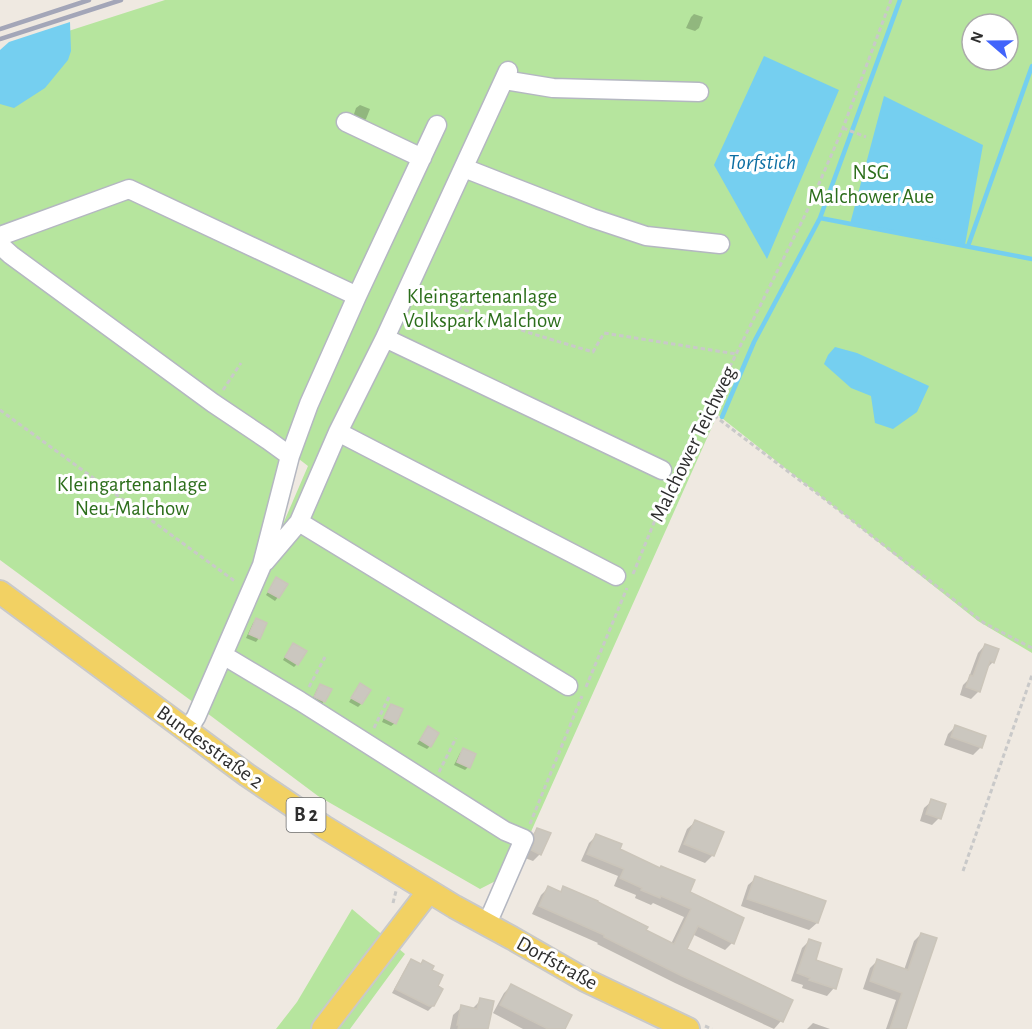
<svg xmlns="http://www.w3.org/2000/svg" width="1032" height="1029" font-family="'Alegreya Sans',sans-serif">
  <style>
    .green { fill: #b6e59e; fill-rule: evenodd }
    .water { fill: #75cff0 }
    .shadow { fill: #0003 }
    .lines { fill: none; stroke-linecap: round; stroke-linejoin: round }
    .stream { stroke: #75cff0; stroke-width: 4.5 }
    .building { fill: #cbc7bf; stroke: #cbc5ba; stroke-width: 1.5 }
    .minor-casing { stroke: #b4b7c1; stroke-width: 21 }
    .major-casing { stroke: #c9c9c9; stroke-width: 26 }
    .path { stroke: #c9c9c9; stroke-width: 3; stroke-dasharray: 4.5 3; stroke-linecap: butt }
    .minor { stroke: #fff; stroke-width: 18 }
    .major { stroke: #f2d163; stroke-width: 22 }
    .rail { stroke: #a3a6b8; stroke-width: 4.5 }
    .labels { text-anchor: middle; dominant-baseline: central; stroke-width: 6; stroke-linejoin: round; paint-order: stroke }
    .shield { fill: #fff; stroke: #6d6d6d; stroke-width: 1.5 }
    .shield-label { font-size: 20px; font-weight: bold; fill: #2e2e2e }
    .park-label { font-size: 21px; fill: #2c6e1b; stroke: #fff }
    .street-label { font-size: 21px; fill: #2e2e2e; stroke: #fff }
    .water-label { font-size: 22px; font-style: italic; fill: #0d6fa3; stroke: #fff }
  </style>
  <rect width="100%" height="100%" fill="#efe9e1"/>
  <!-- green -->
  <path class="green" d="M165,0H1032V653L978,621L718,415L720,409L513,872L480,889L318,796L203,710L308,466L286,449L259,559L197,705L0,560V53ZM972,24H1008V60H972Z
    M352,909L405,954L350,1029H276L297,1002Z"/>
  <!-- water -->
  <path class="water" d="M70,22L71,51L68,60L45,88L14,108L0,104V50L9,42Z
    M764,56L839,90L767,259L714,165Z
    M884,96L983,145L965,245L850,224Z
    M835,347L857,353L929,386L917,412L893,429L875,423L871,396L851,388L824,364L828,355Z"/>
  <!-- shadow -->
  <path class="shadow" d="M694,14L703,17L699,28L695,31L686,28L691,17Z
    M360,105L370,109L366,119L363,122L353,117L356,108Z
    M276,579L278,597L275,601L266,595Z
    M256,620L259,638L256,642L246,638L253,623Z
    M985,645L993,662L986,669L979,691L971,699L960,695L963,685L968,680L978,653Z
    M290,648L297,664L294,667L283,660Z
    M321,685L324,701L321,705L312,700L317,689Z
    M357,689L361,704L358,707L349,702Z
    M391,705L395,723L391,726L382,722L388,709Z
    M955,727L984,737L980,748L973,755L944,745L948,734Z
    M428,728L430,746L427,749L417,744Z
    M464,750L468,767L465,770L454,765L460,753Z
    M932,801L939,818L932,825L920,821L924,808Z
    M695,822L713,855L705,863L678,852L687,829Z
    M538,829L540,854L533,861L525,858L530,837Z
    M596,836L688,893L732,943L725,950L692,934L685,950L781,1021L774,1029L675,983L597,944L598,943L532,914L541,895L548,888L559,893L563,888L671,944L684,917L653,903L651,905L635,898L636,895L614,886L618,876L581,861L589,843Z
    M756,878L824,902L817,923L809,930L741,906L748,885Z
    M921,934L905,1029H886L896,1000L863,989L870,968L877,961L904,970L914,941Z
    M809,941L814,961L834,988L827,996L802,988L803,985L791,981L802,948Z
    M411,961L431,971L436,987L441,989L432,1007L428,1011L392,993L408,964Z
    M511,986L563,1029H523L493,1013L504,993Z
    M481,1000L486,1029H450L453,1015L462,1007L472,1009Z
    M813,1023L830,1029H807Z"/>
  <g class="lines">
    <!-- stream -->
    <path class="stream" d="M820,218L1032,259
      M968,246L1032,66
      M722,417L754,342L820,218L900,0"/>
  </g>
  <!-- building -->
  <path class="building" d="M276,577L288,584L279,598L268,592Z
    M256,618L267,623L260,639L249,634Z
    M293,643L307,651L298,665L285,657Z
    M985,644L999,649L994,663L990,661L980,692L966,687L970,675L973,676Z
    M360,683L371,690L362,704L351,698Z
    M320,684L332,689L325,702L314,697Z
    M391,704L403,709L396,724L384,718Z
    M955,725L986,736L982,748L951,737Z
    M428,726L439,733L431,747L420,740Z
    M463,748L476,754L470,768L457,762Z
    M931,799L946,804L941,819L926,814Z
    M695,820L724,832L714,856L684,844Z
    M537,828L551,833L541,855L531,850L534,843V835Z
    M596,834L622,844L620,849L660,868L661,866L695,880L690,892L744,918L734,944L698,926L687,949L793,1000L783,1022L682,976L604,937V935L539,906L548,886L561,892L563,886L598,901V902L648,927L646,930L674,944L691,909L661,896L660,898L641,890L642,888L620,878L624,869L587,854Z
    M755,876L826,901L818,923L747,899Z
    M921,933L937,938L906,1029H890L902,993L870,981L877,959L908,970Z
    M809,939L821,943L816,960L842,969L836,989L809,980L810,978L797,973Z
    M411,959L421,964L423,960L434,966L432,970L443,975L438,986L443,989L434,1006H429L395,989Z
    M511,984L572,1015L565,1029H548L500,1005Z
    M480,998L494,1001L488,1029H458L459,1025H457L461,1005L477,1009Z"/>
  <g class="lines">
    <!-- minor casing -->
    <g class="minor-casing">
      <path id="minor" d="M504,80L553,88L699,92
        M346,122L422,158
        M464,168L592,218L646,236L720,244
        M0,236L129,189L357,296
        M0,245L11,255L213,403L268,440L290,456
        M385,338L662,470
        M338,432L616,576
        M299,522L568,686
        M265,562L299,522L338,432L385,338L508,71
        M223,655L300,701L505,831L524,839L487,924
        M187,731L196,717L262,565L290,456L309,404L357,296L437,125"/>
    </g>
    <!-- major casing -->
    <g class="major-casing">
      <path id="major" d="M0,592L247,775L324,827L455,907L512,938L585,980L688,1029
        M323,1029L429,891"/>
    </g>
    <!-- path -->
    <path class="path" d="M843,128L866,137
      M422,295L530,333L593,352L604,333L736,354
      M223,390L241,363
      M0,410L236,582
      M708,411L818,494L984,623L1032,648
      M678,466L701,416L708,411L808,209L843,128L891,0
      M633,574L669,486
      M309,687L325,657
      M586,687L627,588
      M374,728L389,697
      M439,772L456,738
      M530,824L582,696
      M963,871L1032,675
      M393,903L396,891
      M705,1026L712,1029"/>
    <!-- minor -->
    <use href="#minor" class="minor"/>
    <!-- major -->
    <use href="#major" class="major"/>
    <!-- rail -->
    <path class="rail" d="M0,29L89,0
      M0,39L121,0"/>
  </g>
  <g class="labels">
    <!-- shield labels -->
    <rect class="shield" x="286.5" y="798" width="39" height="34" rx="4.5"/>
    <g class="shield-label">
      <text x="306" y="815">B 2</text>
    </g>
    <!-- park labels -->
    <g class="park-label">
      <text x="871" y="172">NSG<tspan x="871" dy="24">Malchower Aue</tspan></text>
      <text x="482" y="296">Kleingartenanlage<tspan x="482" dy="24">Volkspark Malchow</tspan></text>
      <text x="132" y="484">Kleingartenanlage<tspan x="132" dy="24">Neu-Malchow</tspan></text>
    </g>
    <!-- street labels -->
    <g class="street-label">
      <text transform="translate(693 444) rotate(-64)">Malchower Teichweg</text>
      <text transform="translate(210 747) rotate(36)">Bundesstraße 2</text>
      <text transform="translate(557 963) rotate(29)">Dorfstraße</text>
    </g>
    <!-- water labels -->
    <g class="water-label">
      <text x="762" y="162">Torfstich</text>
    </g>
  </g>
  <!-- north arrow -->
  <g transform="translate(990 42) rotate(290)"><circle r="28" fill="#ffffff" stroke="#ababab" stroke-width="1.5"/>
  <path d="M0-4.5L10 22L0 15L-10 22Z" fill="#4264fb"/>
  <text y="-9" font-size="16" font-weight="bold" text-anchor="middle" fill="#2e2e2e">N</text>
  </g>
</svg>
